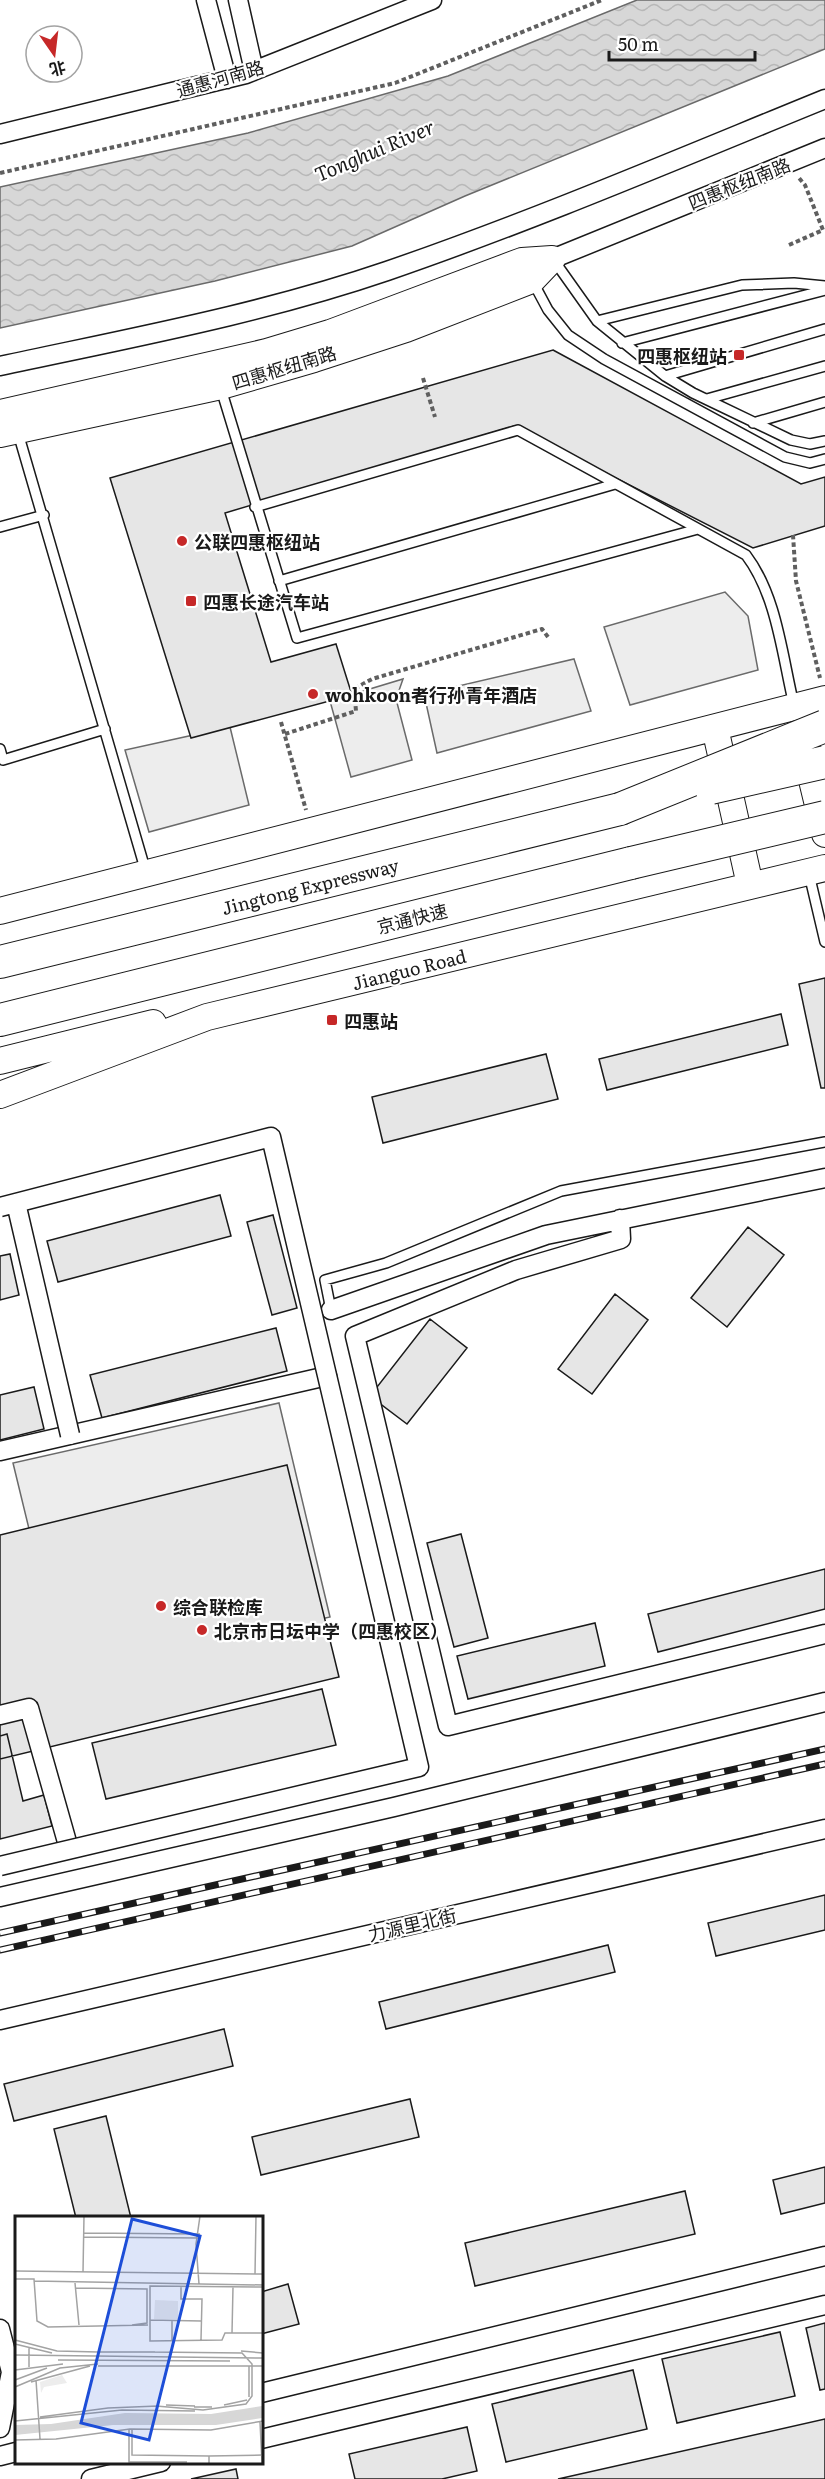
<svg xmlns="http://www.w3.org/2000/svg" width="825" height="2479" font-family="Literata,'Noto Sans SC',serif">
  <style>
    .built { fill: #ededed; stroke: #6a6a6a; stroke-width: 1.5 }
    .water { fill: url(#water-waves); stroke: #6a6a6a; stroke-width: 1.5 }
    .building { fill: #e6e6e6; stroke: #1a1a1a; stroke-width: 1.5 }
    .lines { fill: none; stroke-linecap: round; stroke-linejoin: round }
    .lane-casing { stroke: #1a1a1a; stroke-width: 12 }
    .street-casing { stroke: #1a1a1a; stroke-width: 21 }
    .secondary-casing { stroke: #1a1a1a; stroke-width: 28 }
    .highway-casing { stroke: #1a1a1a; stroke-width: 34 }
    .path { stroke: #5f5f5f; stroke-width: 4; stroke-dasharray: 4.5 3; stroke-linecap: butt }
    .lane { stroke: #fff; stroke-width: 9 }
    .street { stroke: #fff; stroke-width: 18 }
    .secondary { stroke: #fff; stroke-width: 26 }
    .highway { stroke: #fff; stroke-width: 32 }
    .rail-casing { stroke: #1a1a1a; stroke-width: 7 }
    .rail { stroke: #fff; stroke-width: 4.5; stroke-dasharray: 14; stroke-linecap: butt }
    .street-bridge-casing { stroke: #1a1a1a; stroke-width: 21; stroke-linecap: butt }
    .highway-bridge-casing { stroke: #1a1a1a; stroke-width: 34; stroke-linecap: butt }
    .street-bridge { stroke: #fff; stroke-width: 18 }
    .highway-bridge { stroke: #fff; stroke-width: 32 }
    .poi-dot { fill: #c62828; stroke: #fff; stroke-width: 2 }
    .labels { text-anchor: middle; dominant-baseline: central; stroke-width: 4.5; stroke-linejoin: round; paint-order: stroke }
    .street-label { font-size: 18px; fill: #1a1a1a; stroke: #fff }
    .poi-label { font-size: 18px; font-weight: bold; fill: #1a1a1a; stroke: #fff; text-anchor: start }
    .water-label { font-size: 20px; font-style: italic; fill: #1a1a1a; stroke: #fff }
    .inset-road { fill: none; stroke: #a3a3a3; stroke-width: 1.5 }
    .view { fill: #1d4ed8; fill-opacity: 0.15; stroke: #1d4ed8; stroke-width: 3 }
    .inset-edge { fill: none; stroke: #1a1a1a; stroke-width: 3 }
  </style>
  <defs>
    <pattern id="water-waves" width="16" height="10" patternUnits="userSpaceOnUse" patternTransform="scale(1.5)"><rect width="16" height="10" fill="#d7d7d7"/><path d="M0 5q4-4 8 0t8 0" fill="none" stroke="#b8b8b8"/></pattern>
  </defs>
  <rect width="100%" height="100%" fill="#fff"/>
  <!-- built -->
  <path class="built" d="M725,592L748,616L758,670L630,705L604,627Z
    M574,659L591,711L437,753L424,694Z
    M403,679L396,699L412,760L351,777L330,701Z
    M230,727L249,805L149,832L125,750Z
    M279,1403L330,1617L65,1677L13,1463Z"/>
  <!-- water -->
  <path class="water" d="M637,0H825V49L465,196L352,246L215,281L0,328V187L248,133L448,76Z"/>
  <!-- building -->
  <path class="building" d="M553,350L801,484L825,477V526L753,548L514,426L225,513L271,662L336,644L352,695L191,738L110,478Z
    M825,978V1088H821L799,984Z
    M781,1014L788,1045L607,1090L599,1059Z
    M546,1054L558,1099L383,1143L372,1097Z
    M220,1195L231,1236L58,1282L47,1241Z
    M273,1215L297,1308L272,1315L247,1222Z
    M748,1227L784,1255L727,1327L691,1298Z
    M10,1254L19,1295L0,1300V1256Z
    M615,1294L648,1320L592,1394L558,1369Z
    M430,1319L467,1348L407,1424L370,1396Z
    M276,1328L287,1371L102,1418L90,1375Z
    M34,1387L44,1429L0,1440V1395Z
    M287,1465L339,1677L0,1759V1535Z
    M461,1534L488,1638L454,1647L427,1543Z
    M825,1569V1609L658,1652L648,1614Z
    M595,1623L605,1666L468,1699L457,1656Z
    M322,1689L336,1745L106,1799L92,1743Z
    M7,1734L23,1801L44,1795L52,1826L0,1839V1736Z
    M825,1895V1930L716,1956L708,1923Z
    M608,1945L615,1972L386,2029L379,2002Z
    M224,2029L233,2066L14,2121L4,2084Z
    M410,2099L419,2137L261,2175L252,2137Z
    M106,2116L131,2218H76L54,2129Z
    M825,2167V2203L781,2214L773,2180Z
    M685,2191L695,2234L475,2286L465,2243Z
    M288,2284L299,2324L261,2334V2292Z
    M825,2323V2389L820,2390L806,2328Z
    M780,2332L795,2396L677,2423L662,2359Z
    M633,2370L647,2429L506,2462L492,2404Z
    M825,2419V2479H558Z
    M467,2427L477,2471L442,2479H355L349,2454Z
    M236,2469L238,2479H191Z"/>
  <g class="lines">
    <!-- lane casing -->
    <g class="lane-casing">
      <path id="lane" d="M553,259L597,321L665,376L693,393L791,440L810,444L825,441
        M533,282L548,310L568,335L604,359L785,457L810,463L825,459
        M597,321L742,285L794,283L825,286
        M622,343L825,290
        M665,376L825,329
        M221,389L297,638L698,529
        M707,399L825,366
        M753,423L825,402
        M18,433L146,872
        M255,507L518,430L746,555C777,596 782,655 794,705
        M0,527L44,515
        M279,581L615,484
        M0,749L3,760L105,729
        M809,874L825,942
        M331,1310L325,1280L386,1263L561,1191L825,1142"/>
    </g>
    <!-- street casing -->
    <g class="street-casing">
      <path id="street" d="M206,0L227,79
        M238,0L254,71
        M0,134L246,74L432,0
        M552,259L825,148
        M0,366C130,338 261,314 387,271C535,220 680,158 825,99
        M620,1219L621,1239L516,1270L355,1336L448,1726L825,1634
        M331,1310L546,1235L825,1178
        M0,1451L327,1376
        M0,1715L29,1708L69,1849
        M0,1897L394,1807L825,1702
        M0,2020L825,1829
        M0,2329L11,2372L0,2428
        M261,2393L825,2256
        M261,2439L825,2305
        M0,2456L16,2452
        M91,2479L161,2462"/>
    </g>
    <!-- secondary casing -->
    <g class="secondary-casing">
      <path id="secondary" d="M0,413L267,352L330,333L522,261L552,259
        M0,434L221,386L314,359L406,329L532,280L552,259
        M715,728L750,885
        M804,747L825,834
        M0,911L825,699
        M0,1061L153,1023
        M0,1095L207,1017L825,868"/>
    </g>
    <!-- highway casing -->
    <g class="highway-casing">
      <path id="highway" d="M0,962L620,809
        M0,1020L631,863"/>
    </g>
    <!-- path -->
    <path class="path" d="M0,173L395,83L602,0
      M789,245L823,230L805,185L799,178
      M423,378L435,417
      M793,535L796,581L820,678
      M281,722L306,810
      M285,734L356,711L354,689L372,679L542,629L548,637"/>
    <!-- lane -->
    <use href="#lane" class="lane"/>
    <!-- street -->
    <use href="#street" class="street"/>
    <!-- secondary -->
    <use href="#secondary" class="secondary"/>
    <!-- highway -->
    <use href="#highway" class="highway"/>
    <!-- rail casing -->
    <g class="rail-casing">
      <path id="rail" d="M0,1933L825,1749
        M0,1950L825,1764"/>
    </g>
    <!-- rail -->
    <use href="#rail" class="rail"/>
    <!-- street-bridge casing -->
    <g class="street-bridge-casing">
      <path id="street-bridge" d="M16,1203L70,1435
        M0,1207L271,1137L419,1767L0,1866"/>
    </g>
    <!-- highway-bridge casing -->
    <g class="highway-bridge-casing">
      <path id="highway-bridge" d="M711,788L825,762
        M620,809L825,726
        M631,863L825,817"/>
    </g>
    <!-- street-bridge -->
    <use href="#street-bridge" class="street-bridge"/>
    <!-- highway-bridge -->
    <use href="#highway-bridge" class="highway-bridge"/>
  </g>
  <!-- markers -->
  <g class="poi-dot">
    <rect x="733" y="349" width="12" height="12" rx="3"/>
    <circle cx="182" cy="541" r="6"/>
    <rect x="185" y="595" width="12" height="12" rx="3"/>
    <circle cx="313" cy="694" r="6"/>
    <rect x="326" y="1014" width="12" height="12" rx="3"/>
    <circle cx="161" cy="1606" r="6"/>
    <circle cx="202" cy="1630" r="6"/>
  </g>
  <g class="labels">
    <!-- street labels -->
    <g class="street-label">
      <text transform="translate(220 78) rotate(-16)">通惠河南路</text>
      <text transform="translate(739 183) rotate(-22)">四惠枢纽南路</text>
      <text transform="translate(284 367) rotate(-17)">四惠枢纽南路</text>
      <text transform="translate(310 886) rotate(-14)">Jingtong Expressway</text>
      <text transform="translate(412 918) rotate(-14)">京通快速</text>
      <text transform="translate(409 969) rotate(-14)">Jianguo Road</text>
      <text transform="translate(412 1924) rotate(-13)">力源里北街</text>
    </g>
    <!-- poi labels -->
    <g class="poi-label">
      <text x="727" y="355" text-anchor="end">四惠枢纽站</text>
      <text x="194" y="541">公联四惠枢纽站</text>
      <text x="203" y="601">四惠长途汽车站</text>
      <text x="325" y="694">wohkoon者行孙青年酒店</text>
      <text x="344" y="1020">四惠站</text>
      <text x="173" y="1606">综合联检库</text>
      <text x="214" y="1630">北京市日坛中学（四惠校区）</text>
    </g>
    <!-- water labels -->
    <g class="water-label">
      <text transform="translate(374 149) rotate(-23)">Tonghui River</text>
    </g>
  </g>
  <!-- overview -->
  <g transform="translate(15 2216)">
    <rect width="248" height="248" fill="#fff"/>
    <path d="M140,84L163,85V103H139ZM47,159L52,167L29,171L26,177L25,166Z" fill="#ededed"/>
    <path d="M247,190V202L201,209H98L0,219V209L36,208L110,197L196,198Z" fill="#d7d7d7"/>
    <path class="inset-road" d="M69,17L185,18M69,21L185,22M0,55L248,58M68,56L69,0M240,58L241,0M0,63H19L22,105L33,111L133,109M19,65L248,69M60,67L64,109M184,68L181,28L185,0M166,70V83H187L186,124M248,71L135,70V125L207,124L210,117H248M60,72L132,73V107L117,109M135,104L186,105M217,117L218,71M0,124L42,135L83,136M157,125V104M0,128L37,137M226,135L248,137M83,136H140M138,136L227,137L237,148V180L231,188L188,194L141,190M0,139L248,142M43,144L215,145M83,150H248M14,151V131M0,154L48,148M0,164L32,152M21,164L25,223M16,166L75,150M0,171L45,152L83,148M234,181V150M151,189L180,190M209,189L232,184M179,191H197M25,201L93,192L143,190M0,205L107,194L180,195M245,206L247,247M114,213V246H172M117,213V239L194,240M0,224L41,223L115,213L196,214L248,205M194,247V240L248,239"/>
    <path class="view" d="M117,3L185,20L134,224L66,207Z"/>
    <rect width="248" height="248" class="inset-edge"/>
  </g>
  <!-- north arrow -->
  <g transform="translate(54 54) rotate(166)"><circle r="28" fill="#ffffff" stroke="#a3a3a3" stroke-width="1.5"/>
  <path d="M0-4.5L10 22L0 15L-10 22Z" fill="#c62828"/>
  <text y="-9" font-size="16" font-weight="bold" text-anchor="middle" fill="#1a1a1a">北</text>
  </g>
  <!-- scale -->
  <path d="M609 51v9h146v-9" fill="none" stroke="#1a1a1a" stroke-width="3"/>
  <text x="618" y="51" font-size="18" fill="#1a1a1a" stroke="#ffffff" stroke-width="4.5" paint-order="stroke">50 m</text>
</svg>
